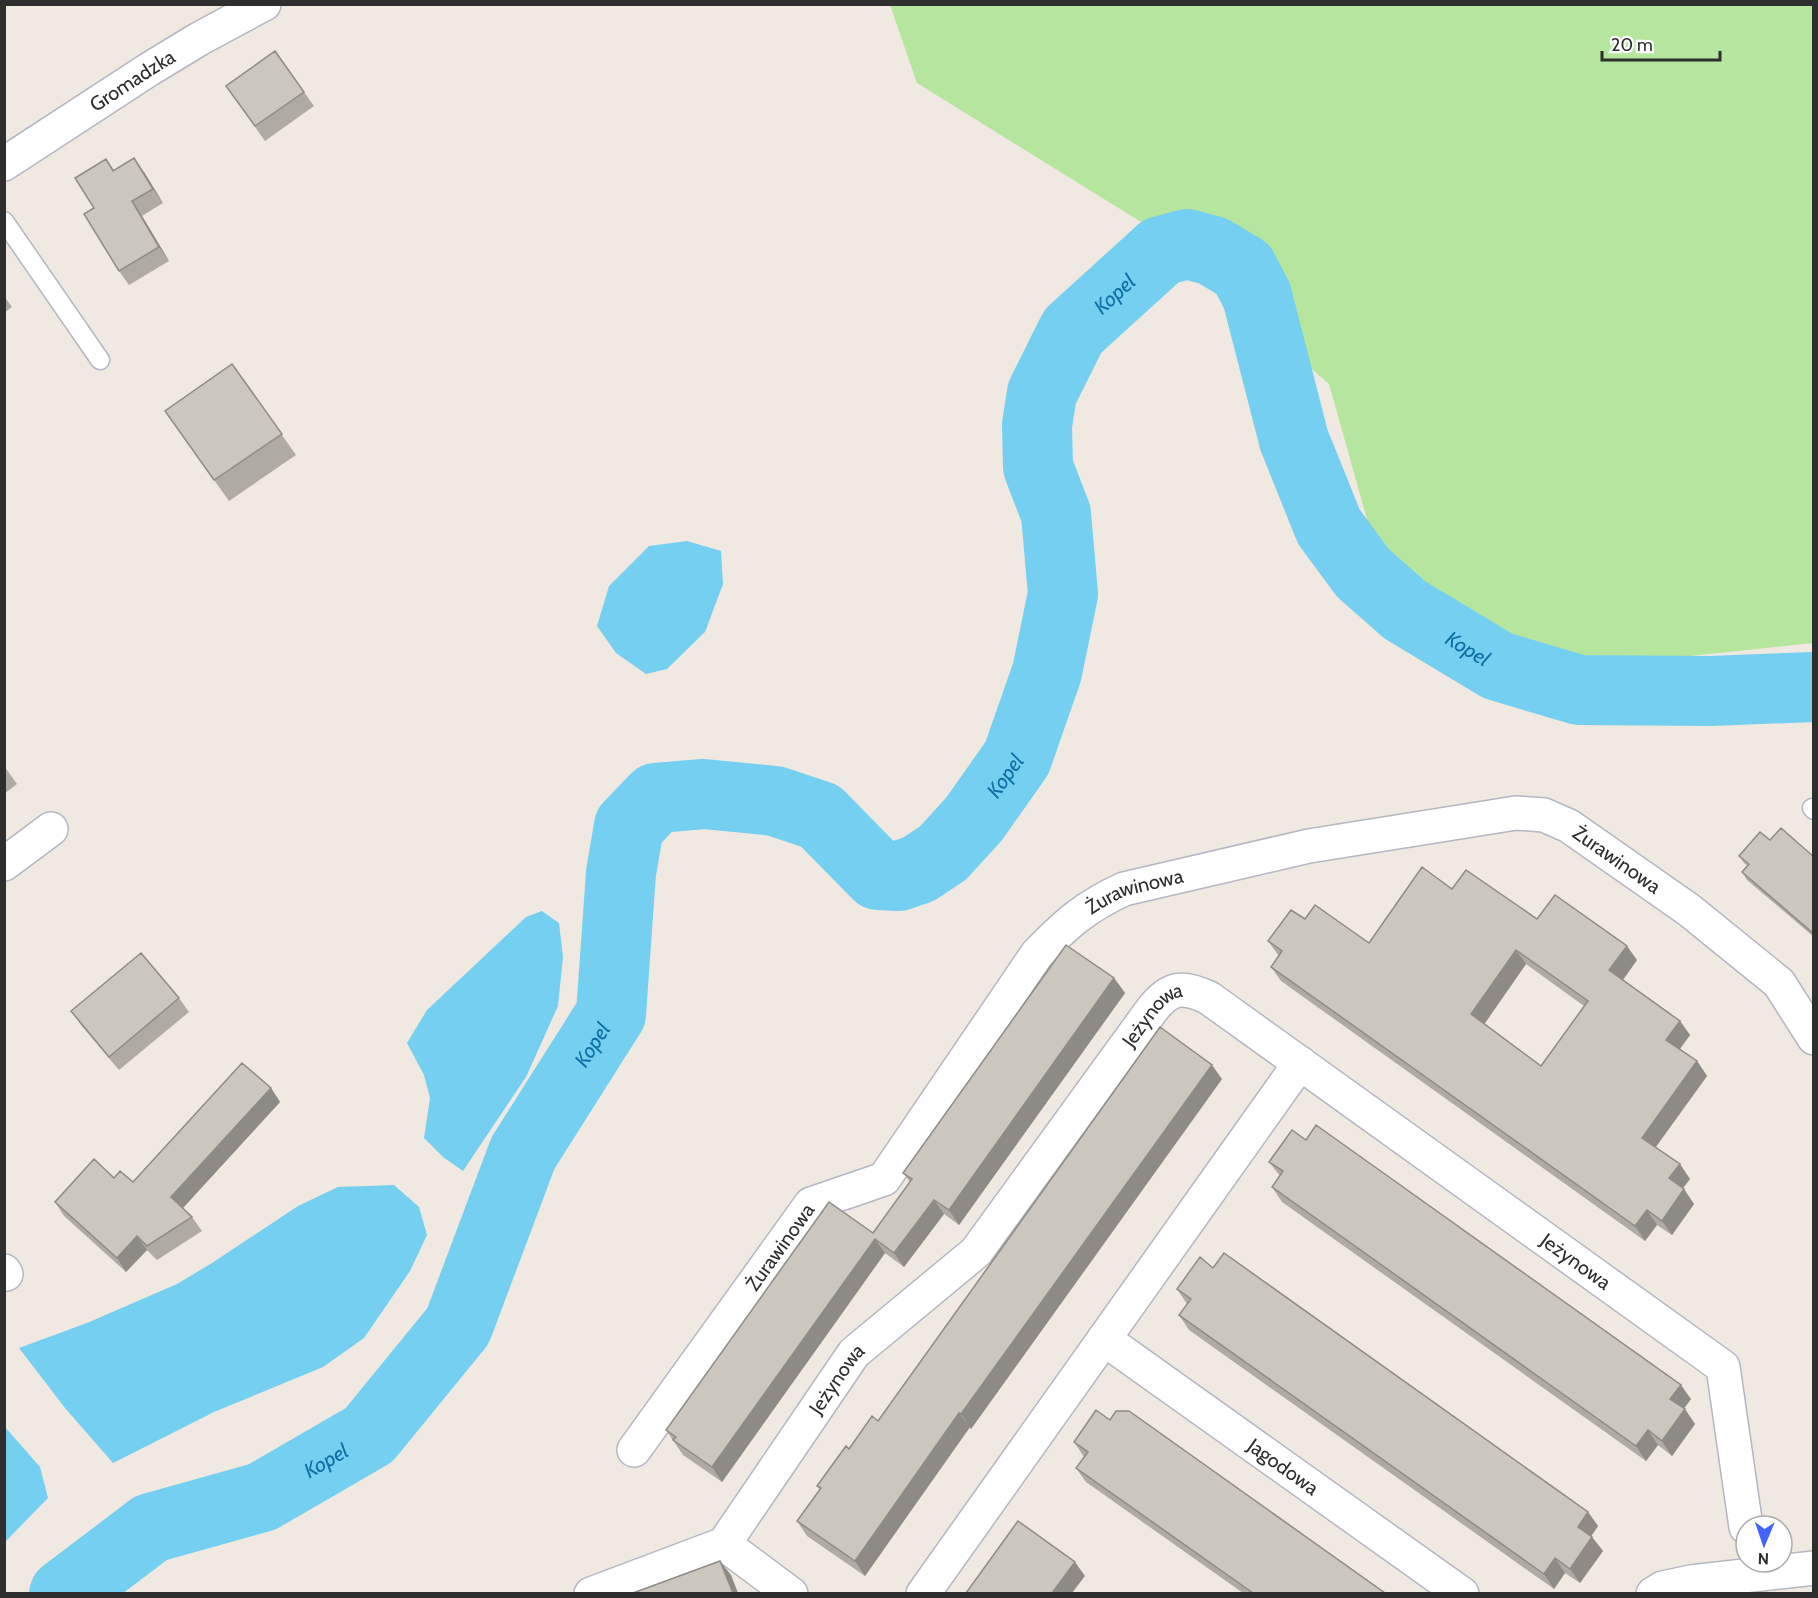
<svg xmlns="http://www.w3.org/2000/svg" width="1818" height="1598" font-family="Cabin,sans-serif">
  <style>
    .green { fill: #b6e59e }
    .water { fill: #75cff0 }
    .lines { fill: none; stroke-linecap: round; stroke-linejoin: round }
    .river { stroke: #75cff0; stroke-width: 70 }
    .lane-casing { stroke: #b4b7c1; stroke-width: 21 }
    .street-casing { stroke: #b4b7c1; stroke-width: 36 }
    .secondary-casing { stroke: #b4b7c1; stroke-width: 36 }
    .lane { stroke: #fff; stroke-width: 18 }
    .street { stroke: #fff; stroke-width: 33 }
    .secondary { stroke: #fff; stroke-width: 33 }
    .wall { fill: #afaba4; fill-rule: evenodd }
    .shaded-wall { fill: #8e8b86 }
    .building { fill: #cbc7bf; stroke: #8e8b86; stroke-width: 1.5; fill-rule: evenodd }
    .labels { text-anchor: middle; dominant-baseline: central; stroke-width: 4.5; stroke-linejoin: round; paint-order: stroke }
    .street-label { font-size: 20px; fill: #2e2e2e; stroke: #fff }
    .water-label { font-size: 21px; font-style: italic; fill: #0d6fa3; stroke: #fff }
  </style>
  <rect width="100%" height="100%" fill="#efe9e1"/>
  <!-- green -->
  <path class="green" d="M890,5H1813V643L1557,670L1385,583L1329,384L1154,230L917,83Z"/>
  <!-- water -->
  <path class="water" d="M687,541L721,551L723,584L705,632L667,669L646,674L616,653L597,626L609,586L649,546Z
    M542,911L559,923L563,957L558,1006L526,1077L463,1171L443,1157L424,1138L430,1098L424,1075L407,1043L427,1010L526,917Z
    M394,1185L419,1207L427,1235L410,1271L364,1338L323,1367L214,1412L113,1463L65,1408L19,1348L87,1323L177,1284L212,1263L298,1206L338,1187Z
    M5,1427L40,1467L48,1498L5,1542Z"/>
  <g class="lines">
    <!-- river -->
    <path class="river" id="s1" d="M64,1594L151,1528L262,1497L369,1435L458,1326L523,1153L611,1014L621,873L629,826L656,798L704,794L775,801L820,816L878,875L899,876L919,869L943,853L974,819L1017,758L1047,672L1063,594L1056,514L1038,467L1037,425L1042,393L1073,331L1161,251L1187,244L1213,251L1243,269L1257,296L1294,440L1329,527L1363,573L1405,610L1498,666L1579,690L1710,691L1814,687"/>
    <!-- lane casing -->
    <g class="lane-casing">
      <path id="lane" d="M4,221L100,360
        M1812,808L1814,810"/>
    </g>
    <!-- street casing -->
    <g class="street-casing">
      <g id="street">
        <path d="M4,864L51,829"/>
        <path d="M4,1271L6,1274"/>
        <path id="s2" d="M1104,1339L1462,1594"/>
        <path id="s3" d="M634,1450L811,1204L884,1179L1037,954C1066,924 1085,907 1124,889L1309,846L1516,813L1544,815L1569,826L1689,910L1779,983L1814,1038"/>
        <path d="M724,1544L791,1594"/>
        <path id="s4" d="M591,1594L724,1544L854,1353L976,1252L1151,1011C1169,987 1182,985 1209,998L1723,1367L1746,1527"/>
        <path d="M923,1594L1300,1063"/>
        <path d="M1653,1594L1663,1588L1691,1582L1814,1568"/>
      </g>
    </g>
    <!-- secondary casing -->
    <g class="secondary-casing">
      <g id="secondary">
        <path id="s5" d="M4,164L148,70L199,39L264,4"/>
      </g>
    </g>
    <!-- lane -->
    <use href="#lane" class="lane"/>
    <!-- street -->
    <use href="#street" class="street"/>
    <!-- secondary -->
    <use href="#secondary" class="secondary"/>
  </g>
  <!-- wall -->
  <path class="wall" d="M275,51L314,106L265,141L226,86Z
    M106,159L114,170L144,172L163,203L142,216L169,261L129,285L119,271L94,208Z
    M4,296L12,307L4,313Z
    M232,364L296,455L229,501L165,411Z
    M4,766L17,784L4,794Z
    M1770,840L1814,857V937L1747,880L1742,872L1748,866L1744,863L1739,856Z
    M1452,889L1537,919L1637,960L1623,980L1680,1021L1690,1035L1680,1049L1697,1061L1707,1076L1656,1147L1690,1179L1683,1188L1694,1204L1672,1235L1657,1225L1645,1241L1281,981L1271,967L1279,956L1268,941L1305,919L1369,943ZM1526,964L1584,1006L1541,1066L1484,1024Z
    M1114,978L1125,993L959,1225L944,1214L904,1267L885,1253L722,1482L683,1455L666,1430L873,1233L910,1182L903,1173Z
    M179,998L189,1012L119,1070L81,1025L71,1011Z
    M1222,1079L971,1429L970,1427L865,1576L807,1536L797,1521L820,1490L817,1486L849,1449L878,1421Z
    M271,1088L280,1102L183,1208L192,1217L202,1231L157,1260L147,1250L126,1272L64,1216L55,1202L114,1178L133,1182Z
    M1269,1162L1691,1399L1684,1409L1695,1424L1672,1456L1658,1445L1646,1461L1282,1202L1272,1187L1280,1176Z
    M1213,1268L1588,1512L1598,1526L1591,1536L1603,1551L1580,1583L1565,1573L1554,1589L1189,1330L1179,1315L1187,1304L1177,1289Z
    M1110,1420L1385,1593H1243L1086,1482L1076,1468L1084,1457L1074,1442Z"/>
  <!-- shaded-wall -->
  <path class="shaded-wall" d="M134,158L144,172L163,203L153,189Z
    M132,201L142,216L169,261L159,247Z
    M1627,946L1637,960L1619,985L1609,970Z
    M1516,950L1526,964L1481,1029L1471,1014Z
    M1114,978L1125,993L959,1225L949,1210Z
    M1680,1021L1690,1035L1676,1054L1666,1040Z
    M1697,1061L1707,1076L1652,1152L1642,1138Z
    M1212,1065L1222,1079L971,1429L961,1414Z
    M271,1088L280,1102L181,1210L171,1197Z
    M1680,1164L1690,1179L1679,1193L1669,1178Z
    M1684,1189L1694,1204L1672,1235L1662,1221Z
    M934,1200L944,1214L904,1267L894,1253Z
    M1647,1210L1657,1225L1645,1241L1635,1226Z
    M137,1236L147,1250L126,1272L117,1258Z
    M875,1239L885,1253L722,1482L712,1467Z
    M1681,1385L1691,1399L1680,1413L1670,1399Z
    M1685,1409L1695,1424L1672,1456L1662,1441Z
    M959,1413L970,1427L865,1576L855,1561Z
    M1648,1430L1658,1445L1646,1461L1636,1446Z
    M1588,1512L1598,1526L1588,1541L1578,1527Z
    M1592,1537L1603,1551L1580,1583L1570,1569Z
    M1555,1558L1565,1573L1554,1589L1544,1574Z
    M720,1561L731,1575L738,1593H733Z
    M1075,1562L1085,1576L1072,1593H1052Z"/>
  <!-- building -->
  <path class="building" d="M275,51L304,92L255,126L226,86Z
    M134,158L153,189L132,201L159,247L119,271L84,214L94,208L75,178L106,159L113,171Z
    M232,364L282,434L214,480L165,411Z
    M1781,828L1814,857V934L1742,872L1749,864L1739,856L1760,832L1770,840Z
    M1422,867L1452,889L1466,870L1537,919L1555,895L1627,946L1609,970L1680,1021L1666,1040L1697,1061L1642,1138L1680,1164L1669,1178L1684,1189L1662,1221L1647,1210L1635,1226L1271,967L1282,951L1268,941L1291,910L1305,919L1315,905L1369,943ZM1516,950L1588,1001L1541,1066L1471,1014Z
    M1066,945L1114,978L949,1210L934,1200L894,1253L875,1239L712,1467L673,1440L676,1437L666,1430L829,1202L873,1233L912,1179L903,1173Z
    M141,953L179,998L109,1057L71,1011Z
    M1160,1027L1212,1065L961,1414L959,1413L855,1561L797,1521L821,1488L817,1486L846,1446L849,1449L872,1416L878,1421Z
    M242,1063L271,1088L171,1197L192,1217L147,1246L137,1236L117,1258L55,1202L94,1159L114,1178L120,1171L133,1182Z
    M1316,1125L1681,1385L1670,1399L1685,1409L1662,1441L1648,1430L1636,1446L1272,1187L1283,1171L1269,1162L1292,1130L1306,1140Z
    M1224,1253L1588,1512L1578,1527L1592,1537L1570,1569L1555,1558L1544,1574L1179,1315L1191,1299L1177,1289L1200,1257L1213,1268Z
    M1096,1410L1110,1420L1116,1411H1129L1385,1593H1253L1076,1468L1088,1452L1074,1442Z
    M1018,1521L1075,1562L1052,1593H966Z
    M720,1561L733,1593H633Z"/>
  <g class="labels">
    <!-- street labels -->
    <g class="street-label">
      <text stroke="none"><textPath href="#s5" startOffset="153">Gromadzka</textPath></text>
      <text stroke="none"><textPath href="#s3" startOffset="1275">Żurawinowa</textPath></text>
      <text stroke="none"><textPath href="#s3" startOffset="771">Żurawinowa</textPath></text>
      <text stroke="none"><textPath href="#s4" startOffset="828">Jeżynowa</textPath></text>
      <text stroke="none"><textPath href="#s3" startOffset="250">Żurawinowa</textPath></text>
      <text stroke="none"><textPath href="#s4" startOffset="1348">Jeżynowa</textPath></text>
      <text stroke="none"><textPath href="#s4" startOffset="342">Jeżynowa</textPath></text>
      <text stroke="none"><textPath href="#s2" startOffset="220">Jagodowa</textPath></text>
    </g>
    <!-- water labels -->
    <g class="water-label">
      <text stroke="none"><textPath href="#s1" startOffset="2008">Kopel</textPath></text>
      <text stroke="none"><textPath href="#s1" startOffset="2620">Kopel</textPath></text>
      <text stroke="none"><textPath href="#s1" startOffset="1486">Kopel</textPath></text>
      <text stroke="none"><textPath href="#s1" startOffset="802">Kopel</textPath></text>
      <text stroke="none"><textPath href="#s1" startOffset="298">Kopel</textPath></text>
    </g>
  </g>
  <!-- border -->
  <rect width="1818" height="1598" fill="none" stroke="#2e2e2e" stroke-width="12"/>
  <!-- north arrow -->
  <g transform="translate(1764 1544) rotate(182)"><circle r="28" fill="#ffffff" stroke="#ababab" stroke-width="1.5"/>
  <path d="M0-4.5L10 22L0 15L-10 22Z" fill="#4264fb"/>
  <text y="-9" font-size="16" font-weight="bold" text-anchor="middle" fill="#2e2e2e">N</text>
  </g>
  <!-- scale -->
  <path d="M1602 51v9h118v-9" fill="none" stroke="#2e2e2e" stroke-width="3"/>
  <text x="1611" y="51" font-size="18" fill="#2e2e2e" stroke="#ffffff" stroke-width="4.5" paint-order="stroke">20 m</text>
</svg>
